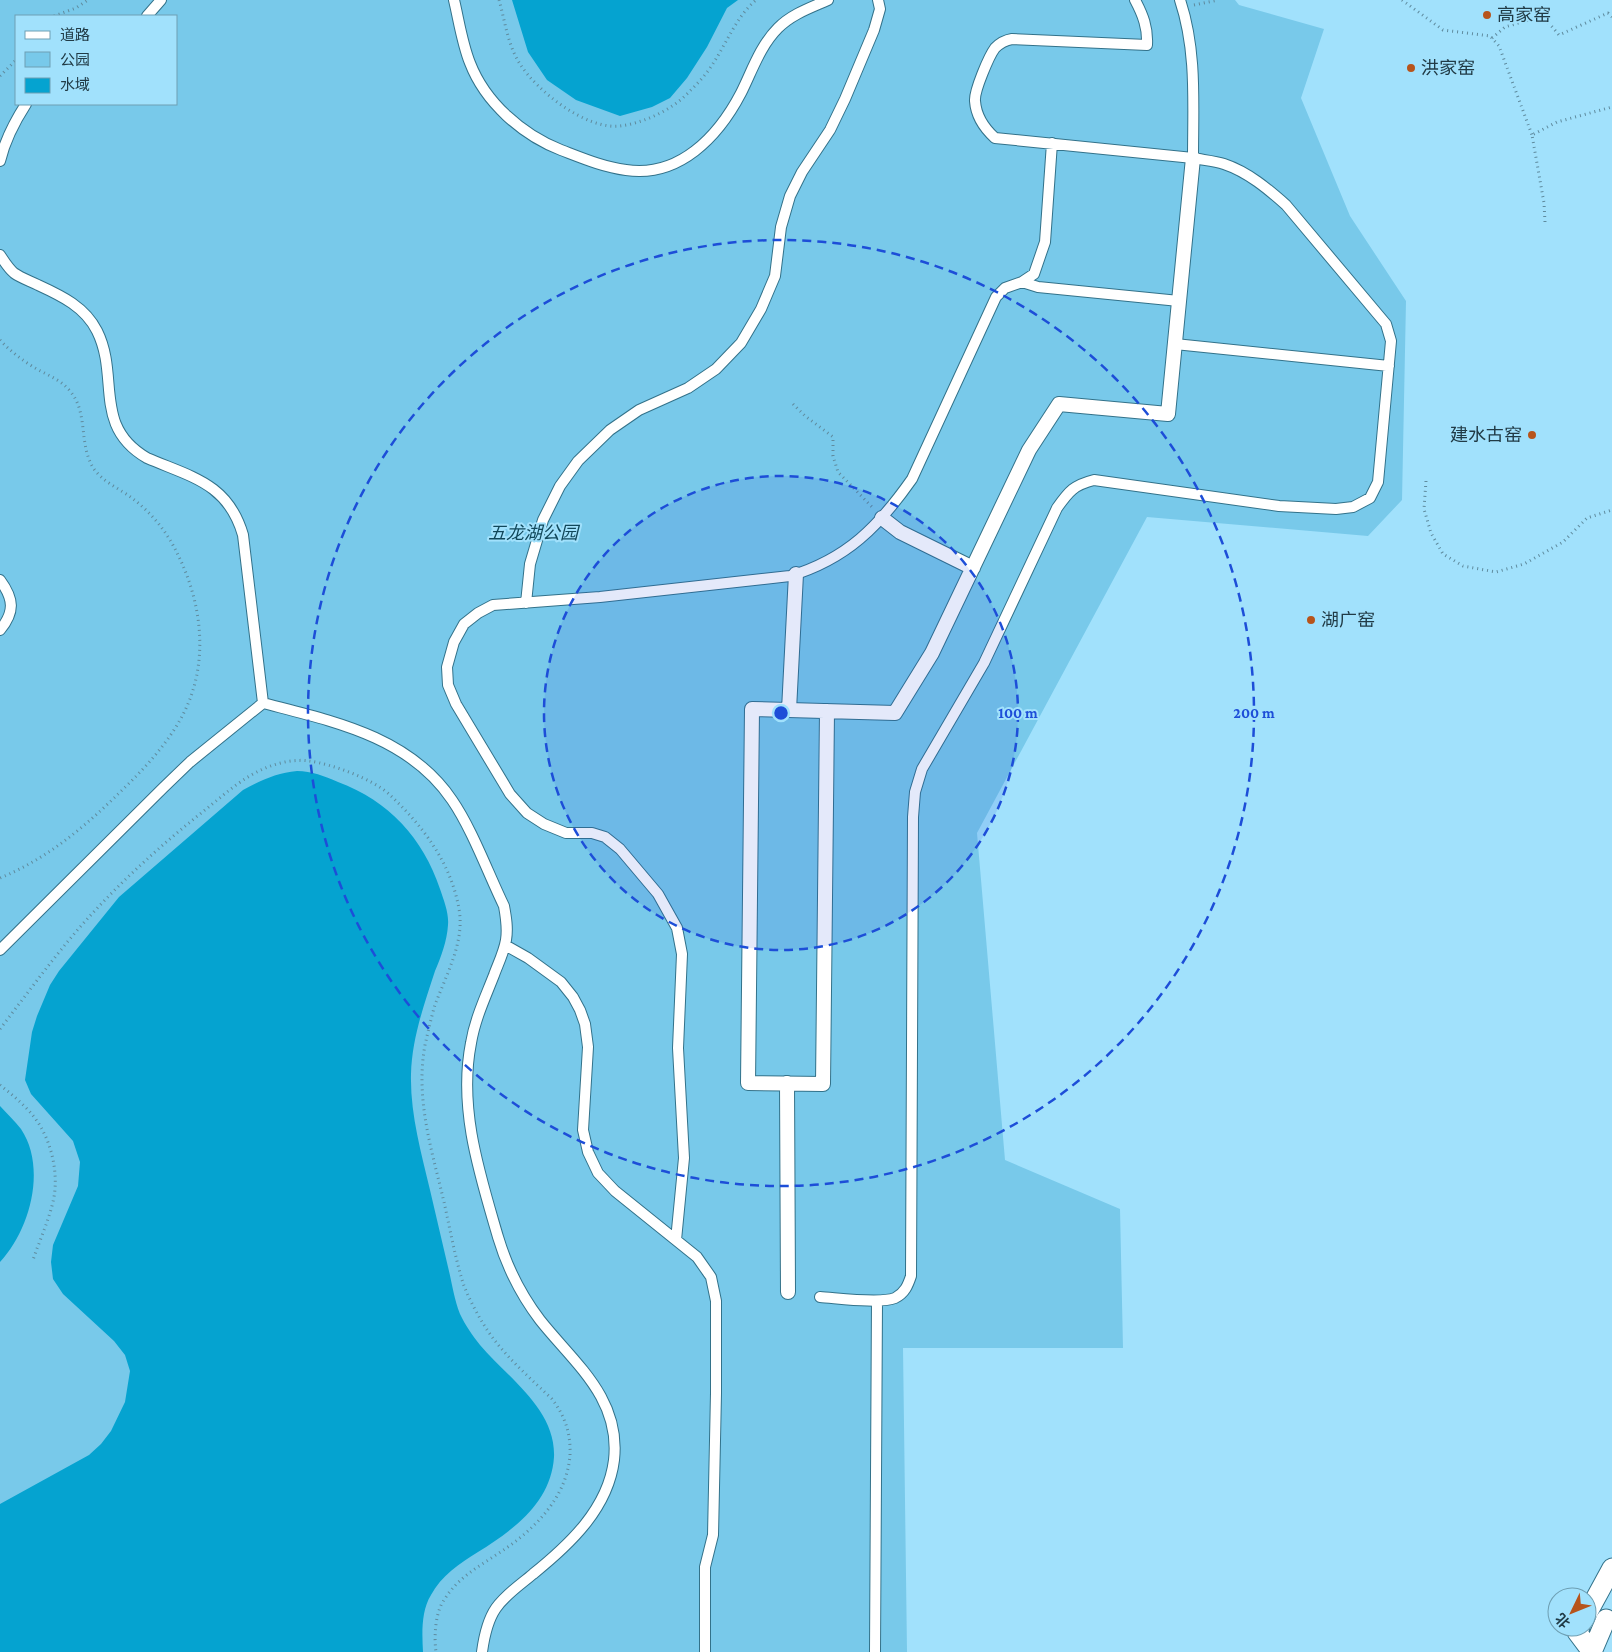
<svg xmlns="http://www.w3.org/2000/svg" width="1612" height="1652" font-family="'Crimson Pro','Noto Sans SC',serif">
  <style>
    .green { fill: #78c9ea; fill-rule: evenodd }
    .water { fill: #05a3d0 }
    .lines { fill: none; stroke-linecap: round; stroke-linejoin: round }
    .service-casing { stroke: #33728a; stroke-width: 12 }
    .pedestrian-casing { stroke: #33728a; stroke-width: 16 }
    .minor-casing { stroke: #33728a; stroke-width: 21 }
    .path { stroke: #5f8b9e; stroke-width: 3; stroke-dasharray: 1 4; stroke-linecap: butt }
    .service { stroke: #fff; stroke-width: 10 }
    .pedestrian { stroke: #fff; stroke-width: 14 }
    .minor { stroke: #fff; stroke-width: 19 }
    .ring { fill: none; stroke: #1d4ed8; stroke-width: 2.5; stroke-dasharray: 9 6 }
    .poi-dot { fill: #b7541b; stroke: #a1e1fc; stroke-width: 2 }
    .labels { text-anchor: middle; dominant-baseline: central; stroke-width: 4; stroke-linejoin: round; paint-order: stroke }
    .poi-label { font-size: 18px; fill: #213b46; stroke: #a1e1fc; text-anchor: start }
    .park-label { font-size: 18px; font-style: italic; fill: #11475a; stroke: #a1e1fc }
    .centre { fill: #1d4ed8; stroke: #a1e1fc; stroke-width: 2.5 }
    .ring-label { font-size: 15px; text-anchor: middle; font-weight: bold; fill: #1d4ed8; stroke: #a1e1fc; stroke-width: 4; stroke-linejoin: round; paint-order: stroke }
  </style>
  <rect width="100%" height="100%" fill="#a1e1fc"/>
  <!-- green -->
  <path class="green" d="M0,0H1235L1239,5L1324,29L1301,98L1350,216L1406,301L1402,500L1368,536L1147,517L977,833L1005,1160L1120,1209L1123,1348H903L907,1652H0ZM16,16H176V104H16Z"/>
  <!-- water -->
  <path class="water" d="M512,0H738L727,8L707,47L687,78L670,98L652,107L620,116L576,100L547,80L528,52Z
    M297,771C312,771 324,776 338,782C389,801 423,838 440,889C444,901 449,913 448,925C447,941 441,957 435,971C424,1005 412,1038 411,1074C410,1113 421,1152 430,1190C436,1216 442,1241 448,1267C452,1283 454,1299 460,1314C465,1325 473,1336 480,1345C508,1378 556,1409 554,1457C551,1503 513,1530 478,1552C460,1563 441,1576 431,1595C421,1611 422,1634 423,1652H0V1504L89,1455L101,1444L111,1431L125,1402L130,1371L125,1355L114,1341L63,1294L53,1279L51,1262L53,1245L78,1186L80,1162L73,1141L31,1094L25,1080L32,1032L37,1016L50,985L59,971L119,897L243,790C261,780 277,773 297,771Z
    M0,1106C7,1114 15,1121 21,1129C47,1168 30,1230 0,1262Z"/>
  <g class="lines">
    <!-- service casing -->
    <g class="service-casing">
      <path id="service" d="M454,0C459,21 462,43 470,63C485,102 522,135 561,150C582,158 603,167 626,170C679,178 718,137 741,93C752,71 760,46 778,28C792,14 810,8 828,0
        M1180,0C1197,51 1193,104 1193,158
        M147,16L161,0
        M0,161C5,140 15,121 26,104
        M0,255C4,261 8,268 14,273C21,278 30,281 38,285C62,296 85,307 97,331C120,377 92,426 147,458C191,477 228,483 243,535L263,703
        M1022,282L1038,287L1179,301
        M1175,344L1389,366
        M0,580C14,599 15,612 0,630
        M526,603L530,564L543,520L560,486L578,461L610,430L639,410L688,388L716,369L741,343L761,309L775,276L781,227L790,196L802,172L830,130L845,99L874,30L880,9L878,0
        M263,703C332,721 409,736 452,800C472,829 488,873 504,906C506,917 508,928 506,940C504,952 498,964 494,975C485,998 475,1019 471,1043C458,1109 480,1175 498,1237C507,1267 521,1295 540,1320C574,1363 621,1398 614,1460C608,1509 569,1545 533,1574C520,1585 506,1594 496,1608C487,1621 484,1637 482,1652
        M505,945L528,958L561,982L573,997L580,1010L585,1024L588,1047L583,1130L588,1152L598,1173L615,1191L697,1257L711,1277L716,1301V1393L713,1535L705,1567V1652
        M0,950L163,788L190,762L263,703
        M676,1240L684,1158L678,1048L682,954L677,928L658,894L620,849L605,837L592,833H566L544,824L527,813L510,794L456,704L448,685L447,667L454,642L464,624L478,613L493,605L600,597L790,576C847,559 879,526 912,479L996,297L1005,288L1022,282L1034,274L1045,242L1052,143
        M820,1297C837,1298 880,1304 895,1298C905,1293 908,1285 911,1276L913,817L915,792L922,769L984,663L1057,508C1069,491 1074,485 1094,480L1279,506L1336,509L1353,507L1370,498L1378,482L1391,341L1386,324L1286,205C1268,189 1248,172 1224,164C1215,161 1203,160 1193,158L995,138C984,128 976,116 975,101C974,91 989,56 995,48C1000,43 1006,40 1012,39L1147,45C1148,28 1143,15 1135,0
        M875,1652L877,1301"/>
    </g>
    <!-- pedestrian casing -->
    <g class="pedestrian-casing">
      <path id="pedestrian" d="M882,518L900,532L973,568
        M789,710L796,574
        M827,711L823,1084L748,1083L752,709L895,713L932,653L1029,450L1059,404L1168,414L1193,158
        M787,1083L788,1292"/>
    </g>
    <!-- minor casing -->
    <g class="minor-casing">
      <path id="minor" d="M1587,1614L1612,1568
        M1580,1627L1577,1632L1592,1652
        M1592,1652L1606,1619"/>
    </g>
    <!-- path -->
    <path class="path" d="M499,0C505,21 508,46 520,64C537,91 586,130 620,126C643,123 670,111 687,94C697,84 707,74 714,62C727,42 737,16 756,0
      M1402,0L1443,30L1490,36L1499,46L1532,135
      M1194,5L1218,0
      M54,16L76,8L88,0
      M1492,38L1505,27L1543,16L1559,35L1608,13L1612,17
      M0,76L16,60
      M1545,222L1544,203L1532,135L1557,122L1612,107
      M0,340C10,351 22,360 35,368C47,375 60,379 70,391C89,413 78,445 94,469C103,482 120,489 132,498C149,511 164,528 174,547C203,601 211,666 180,720C163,750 138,775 114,798C80,831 44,860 0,878
      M793,404L805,416L833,437V456L838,472L873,508
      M1426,481L1424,509L1431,533L1443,554L1463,566L1496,572L1524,564L1563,542L1587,518L1612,510
      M0,1029C23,999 45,969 69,940C109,892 156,849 205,810C225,794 244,776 268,767C281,762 296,759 309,761C332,764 373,779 390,795C423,826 451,863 459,909C465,942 446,975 435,1005C431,1018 428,1032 425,1045C415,1099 432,1151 444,1202C450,1229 455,1257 463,1283C468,1297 476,1312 484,1325C502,1354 528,1376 552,1399C565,1416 571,1434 570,1455C567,1497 535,1529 502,1551C480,1566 458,1577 444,1600C435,1613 434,1637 436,1652
      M0,1085C10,1093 20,1101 29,1111C49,1132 59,1168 54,1197C50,1218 40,1239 33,1260"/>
    <!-- service -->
    <use href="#service" class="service"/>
    <!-- pedestrian -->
    <use href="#pedestrian" class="pedestrian"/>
    <!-- minor -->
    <use href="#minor" class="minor"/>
  </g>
  <!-- distance rings -->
  <circle cx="781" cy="713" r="237" fill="#1d4ed8" fill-opacity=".12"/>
  <g class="ring">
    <circle cx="781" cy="713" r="237"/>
    <circle cx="781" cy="713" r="473"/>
  </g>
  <!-- markers -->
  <g class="poi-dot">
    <circle cx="1487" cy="15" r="5"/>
    <circle cx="1411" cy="68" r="5"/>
    <circle cx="1532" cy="435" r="5"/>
    <circle cx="1311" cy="620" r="5"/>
  </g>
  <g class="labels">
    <!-- poi labels -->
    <g class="poi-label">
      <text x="1497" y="15">高家窑</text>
      <text x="1421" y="68">洪家窑</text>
      <text x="1522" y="435" text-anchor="end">建水古窑</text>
      <text x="1321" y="620">湖广窑</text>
    </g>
    <!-- park labels -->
    <g class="park-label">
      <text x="533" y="533">五龙湖公园</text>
    </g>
  </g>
  <circle cx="781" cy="713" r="8" class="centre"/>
  <g class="ring-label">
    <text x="1018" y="718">100 m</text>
    <text x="1254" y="718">200 m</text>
  </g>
  <!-- legend -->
  <rect x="15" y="15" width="162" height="90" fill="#a1e1fc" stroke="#6e9fb3"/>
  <rect x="25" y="31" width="25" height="8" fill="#ffffff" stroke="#6e9fb3"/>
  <text x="60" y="40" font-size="15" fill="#213b46">道路</text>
  <rect x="25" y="52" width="25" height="15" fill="#78c9ea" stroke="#6e9fb3"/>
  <text x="60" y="65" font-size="15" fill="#213b46">公园</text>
  <rect x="25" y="78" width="25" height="15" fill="#05a3d0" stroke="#6e9fb3"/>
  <text x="60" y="90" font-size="15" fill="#213b46">水域</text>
  <!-- north arrow -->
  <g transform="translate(1572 1612) rotate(227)"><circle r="24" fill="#a1e1fc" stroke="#6e9fb3"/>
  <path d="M0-4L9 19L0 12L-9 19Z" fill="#b7541b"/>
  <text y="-8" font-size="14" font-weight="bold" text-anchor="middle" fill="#213b46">北</text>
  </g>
</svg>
